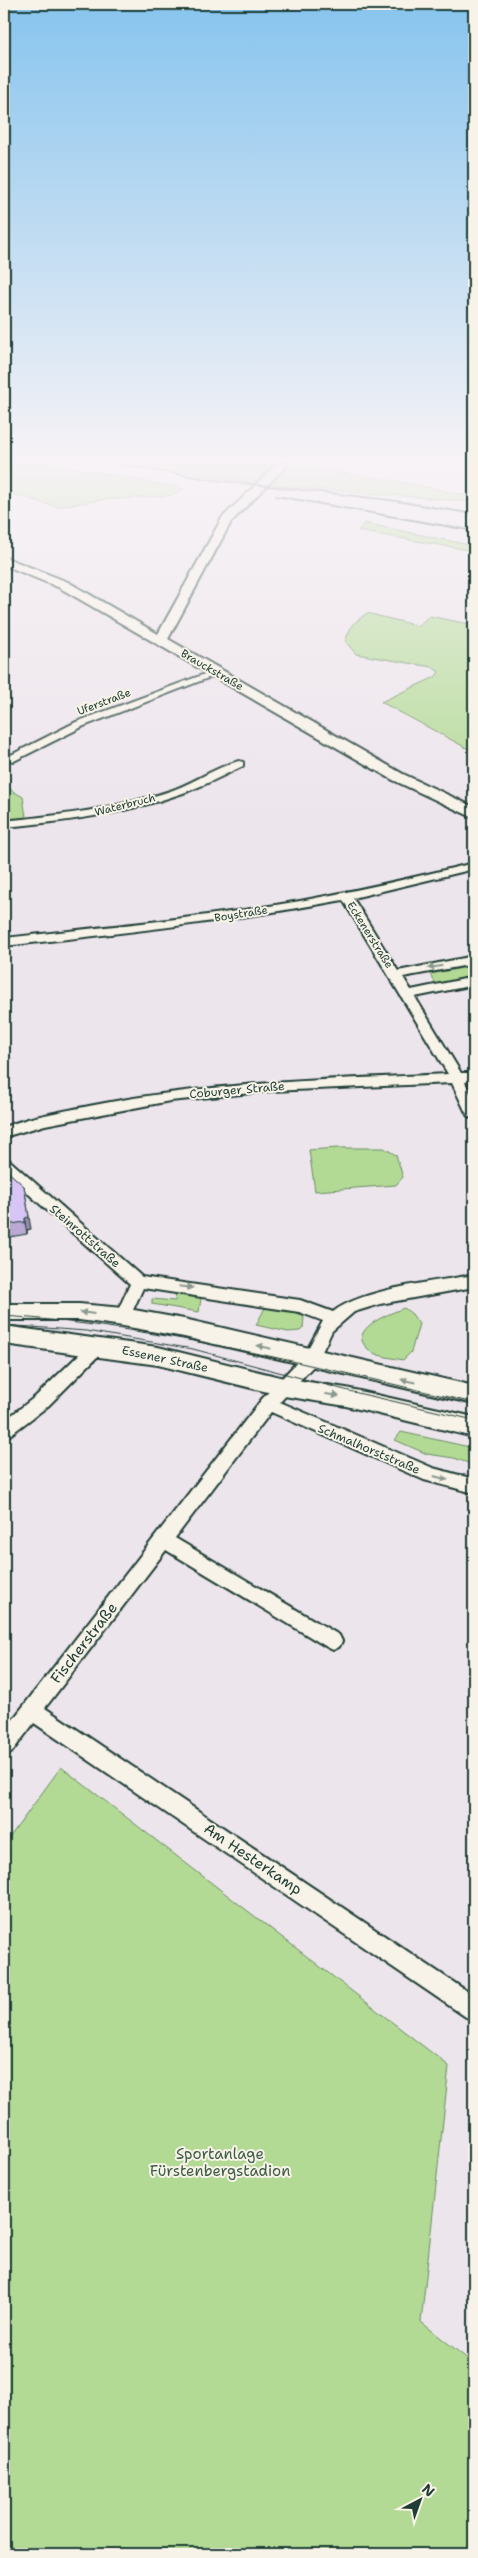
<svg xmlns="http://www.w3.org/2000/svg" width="478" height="2558" font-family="'Shantell Sans',sans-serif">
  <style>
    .green { fill: #b3da95; stroke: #698c64 }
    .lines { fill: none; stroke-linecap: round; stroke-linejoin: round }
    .street-casing { stroke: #1f3d34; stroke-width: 4 }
    .secondary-casing { stroke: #1f3d34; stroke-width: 4 }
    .street { fill: #f7f3e8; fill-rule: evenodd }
    .secondary { fill: #f7f3e8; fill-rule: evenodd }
    .tram { stroke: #1f3d34; stroke-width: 1 }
    .rail { stroke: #1f3d34; stroke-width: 2 }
    .wall { fill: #b9a9d4; stroke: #1f3d34 }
    .shaded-wall { fill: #968aac; stroke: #1f3d34 }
    .building { fill: #d7c5f6; stroke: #1f3d34 }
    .oneway { fill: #8b988e }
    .labels { text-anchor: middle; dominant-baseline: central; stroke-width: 4; stroke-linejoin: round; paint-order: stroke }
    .far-street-label { font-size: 11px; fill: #1f3d34; stroke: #f7f3e8 }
    .street-label { font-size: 12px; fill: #1f3d34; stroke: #f7f3e8 }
    .near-street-label { font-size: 15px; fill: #1f3d34; stroke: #f7f3e8 }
    .near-park-label { font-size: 15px; fill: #3d5c47; stroke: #f7f3e8 }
  </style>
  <rect width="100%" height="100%" fill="#ede5ec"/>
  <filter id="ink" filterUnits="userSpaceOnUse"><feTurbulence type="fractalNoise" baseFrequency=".02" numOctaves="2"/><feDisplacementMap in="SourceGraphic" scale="10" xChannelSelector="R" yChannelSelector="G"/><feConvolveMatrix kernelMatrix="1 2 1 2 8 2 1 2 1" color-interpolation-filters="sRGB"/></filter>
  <g filter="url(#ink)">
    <!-- green -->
    <path class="green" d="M4,463H50L184,489L168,496L101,500L56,507L4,491V479L8,477L4,475Z
      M131,463H274L253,483Z
      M291,466L403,482L474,497V502L272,485Z
      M364,523L474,546V551L358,531Z
      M367,613L418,626L429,616L474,625V752L381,702L435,677L439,672L432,667L356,654L345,641L352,625Z
      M4,786L23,797L26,817L4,819Z
      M474,966V977L436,984L430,974Z
      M338,1148H384L396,1155L403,1177L396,1185L315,1191L309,1150Z
      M176,1294L201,1298L199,1312L152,1304V1299L175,1301Z
      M265,1308L292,1312L304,1316L303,1328L300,1331L288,1332L256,1325Z
      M404,1308L412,1314L419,1324L411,1352L403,1360C394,1358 380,1357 372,1352C341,1331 389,1314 404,1308Z
      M401,1432L474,1448V1465L454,1458L427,1454L395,1440Z
      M61,1767L449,2066L421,2322L474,2364V2554H4V1845Z"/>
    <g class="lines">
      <!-- street casing -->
      <g class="street-casing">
        <path id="street" d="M213,671L221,673L84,726L14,761L4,759V752L11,755L76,722Z
          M239,761L243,762V766C222,776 201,787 180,794C124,814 63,822 4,827V821C61,815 118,809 173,790C195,782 216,767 239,761Z
          M474,863V869L353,898L398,971L474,956V964L403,977L411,990L474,977V985L415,997L461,1073H474V1081L465,1082L474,1101V1120L467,1115L452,1083L271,1091L170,1101L45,1125L4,1137V1127C31,1116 60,1112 89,1106C207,1082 328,1080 448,1074L343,900C230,921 117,934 4,946V938C103,927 202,918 300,901C359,890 416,877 474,863Z
          M4,1159L9,1160L142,1277L300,1300L333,1312C362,1289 437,1281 474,1275V1287L380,1304L354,1312L332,1331L317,1362L280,1402L433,1468L474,1479V1493L424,1480L271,1412L175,1538L339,1635L342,1641L339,1647L333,1650L327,1647L166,1550L45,1708L474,1996V2020L466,2017L34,1723L11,1753L4,1755V1731L262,1399L305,1354L323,1321L299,1312L143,1288L128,1321H118L115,1317L130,1284L4,1172Z
          M98,1340L104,1342L106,1346L104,1350L48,1406L10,1435L4,1437V1421L36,1396L92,1342Z"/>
      </g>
      <!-- secondary casing -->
      <g class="secondary-casing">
        <path id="secondary" d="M278,463H289L231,522L168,639L403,774L474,807V818L393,780L60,588L4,565V557L68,582L158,634L222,518Z
          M4,1304H79L123,1308L184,1319L474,1386V1404L184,1337L123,1326L79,1320H4Z
          M4,1326L158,1347L284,1378L346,1388L474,1417V1437L346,1406L284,1396L158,1365L4,1344Z"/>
      </g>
      <!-- street -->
      <use href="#street" class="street"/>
      <!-- secondary -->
      <use href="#secondary" class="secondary"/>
      <!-- tram -->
      <path class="tram" d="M4,1316C165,1327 317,1367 474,1403
        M4,1325L86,1331L193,1349L349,1391L474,1420"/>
      <!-- rail -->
      <path class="rail" d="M113,463L214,480L390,500L474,514
        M276,496L474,531"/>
    </g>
    <!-- wall -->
    <path class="wall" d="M4,1168L31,1229L27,1230V1234L4,1238Z"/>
    <!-- shaded-wall -->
    <path class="shaded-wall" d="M24,1186L31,1229L27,1230V1234L25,1222Z"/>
    <!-- building -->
    <path class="building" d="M4,1168L24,1186L29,1217L25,1218V1222L4,1225Z"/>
    <!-- one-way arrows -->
    <defs><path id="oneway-solid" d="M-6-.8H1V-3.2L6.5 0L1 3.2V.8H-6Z" transform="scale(1.25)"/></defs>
    <g class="oneway">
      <use href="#oneway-solid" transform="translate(435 967) rotate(170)"/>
      <use href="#oneway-solid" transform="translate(186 1287) rotate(6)"/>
      <use href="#oneway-solid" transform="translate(87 1313) rotate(-173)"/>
      <use href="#oneway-solid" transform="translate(264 1347) rotate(-167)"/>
      <use href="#oneway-solid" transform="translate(408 1381) rotate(-168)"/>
      <use href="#oneway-solid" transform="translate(332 1395) rotate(9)"/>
      <use href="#oneway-solid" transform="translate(441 1478) rotate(15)"/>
    </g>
  </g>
  <!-- sky -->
  <linearGradient id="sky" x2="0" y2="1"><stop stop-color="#87c4ee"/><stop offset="0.56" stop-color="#f7f3f6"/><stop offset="1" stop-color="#f7f3f6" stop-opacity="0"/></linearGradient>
  <rect width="478" height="821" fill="url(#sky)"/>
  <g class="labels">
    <!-- far-street labels -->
    <g class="far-street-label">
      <text transform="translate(212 670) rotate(30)">Brauckstraße</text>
      <text transform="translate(104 702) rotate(-21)">Uferstraße</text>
      <text transform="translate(125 805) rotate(-14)">Waterbruch</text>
      <text transform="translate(241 914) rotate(-9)">Boystraße</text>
      <text transform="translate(370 935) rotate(58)">Eckenerstraße</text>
    </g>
    <!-- street labels -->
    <g class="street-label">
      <text transform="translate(237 1090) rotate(-5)">Coburger Straße</text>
      <text transform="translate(85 1236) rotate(41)">Steinrottstraße</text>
      <text transform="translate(165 1359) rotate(12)">Essener Straße</text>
      <text transform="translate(369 1449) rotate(23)">Schmalhorststraße</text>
    </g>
    <!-- near-street labels -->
    <g class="near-street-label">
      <text transform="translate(84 1643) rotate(-52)">Fischerstraße</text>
      <text transform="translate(253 1859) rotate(34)">Am Hesterkamp</text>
    </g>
    <!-- near-park labels -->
    <g class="near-park-label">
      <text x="220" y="2154">Sportanlage<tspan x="220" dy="17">Fürstenbergstadion</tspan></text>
    </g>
  </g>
  <!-- margin -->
  <rect width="478" height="2558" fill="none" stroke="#f7f3e8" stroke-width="20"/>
  <rect x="10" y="10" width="458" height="2538" fill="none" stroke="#1f3d34" stroke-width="2" filter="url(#ink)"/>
  <!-- north arrow -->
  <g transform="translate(420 2500) rotate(41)" stroke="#f7f3e8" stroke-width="4" paint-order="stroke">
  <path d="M0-4L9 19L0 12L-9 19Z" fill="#1f3d34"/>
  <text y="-8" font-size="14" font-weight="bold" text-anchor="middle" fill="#1f3d34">N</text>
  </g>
</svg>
